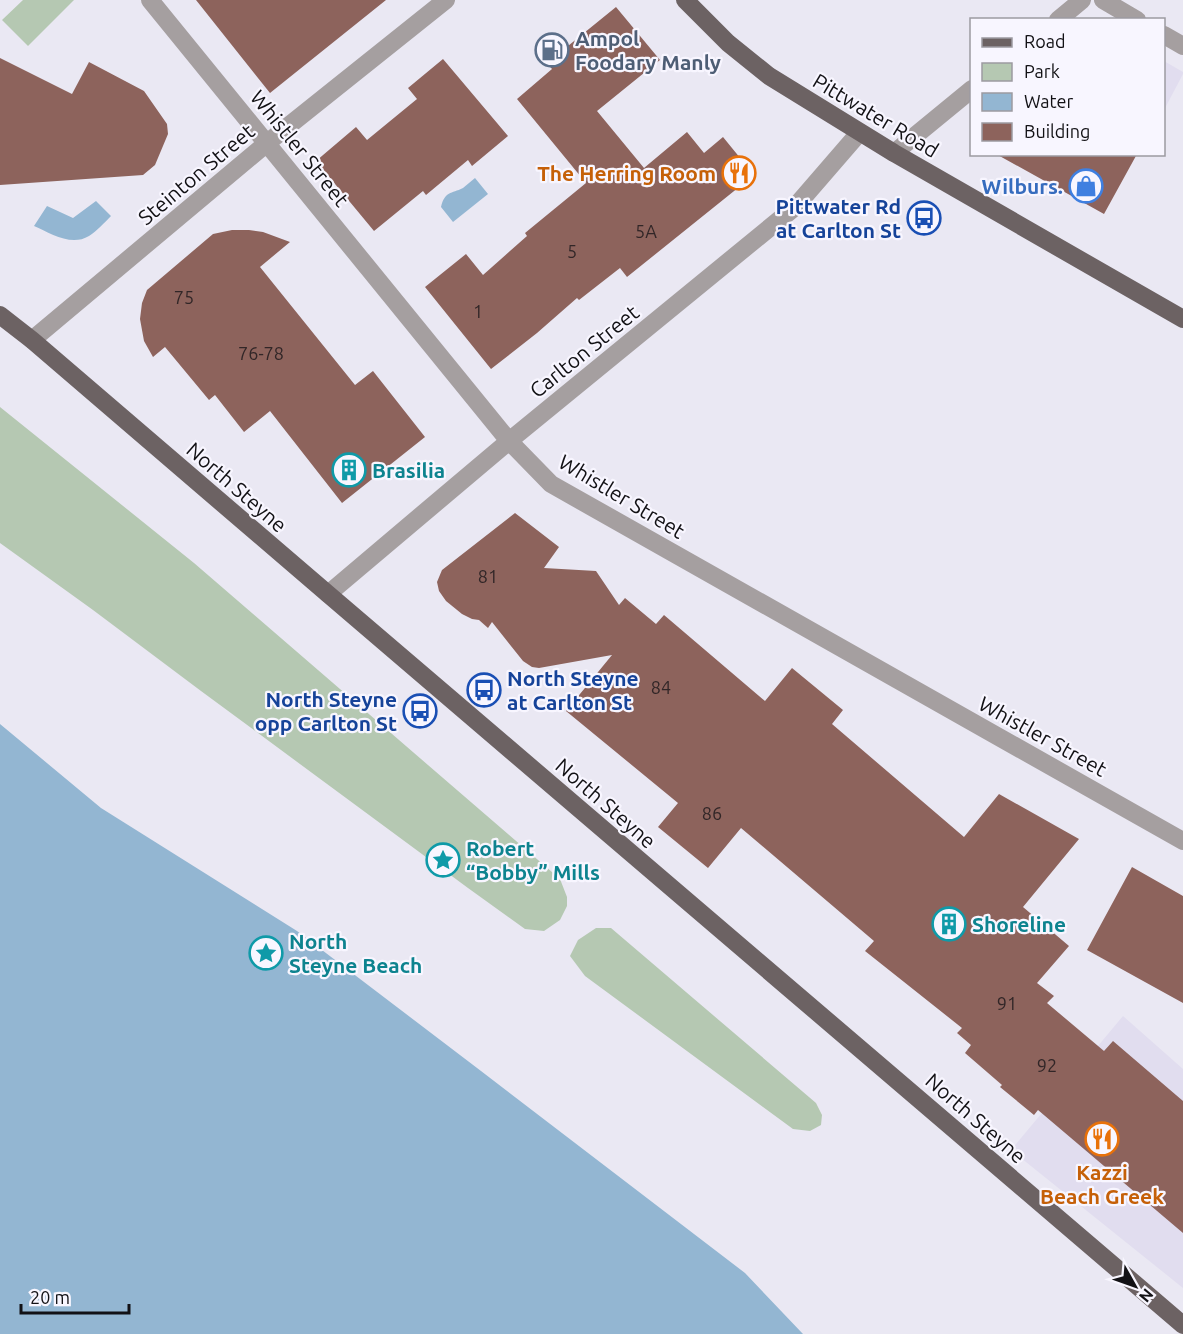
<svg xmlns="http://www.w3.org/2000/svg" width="1183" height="1334" font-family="Ubuntu,sans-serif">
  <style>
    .built { fill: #e1ddef }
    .green { fill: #b5c8b2 }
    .water { fill: #93b6d2 }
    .building { fill: #8d635c }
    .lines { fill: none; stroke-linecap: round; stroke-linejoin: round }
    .minor { stroke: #a59fa0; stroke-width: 18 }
    .major { stroke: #6c6263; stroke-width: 18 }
    .labels { text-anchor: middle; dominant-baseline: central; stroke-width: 4.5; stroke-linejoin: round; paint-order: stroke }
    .number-label { font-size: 18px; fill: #312627 }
    .service-label { font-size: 21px; font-weight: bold; fill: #4e5e75; stroke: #f8f6ff; text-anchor: start }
    .street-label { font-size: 21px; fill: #121115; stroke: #f8f6ff }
    .food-label { font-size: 21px; font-weight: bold; fill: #c56008; stroke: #f8f6ff; text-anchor: end }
    .shop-label { font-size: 21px; font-weight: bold; fill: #366cbe; stroke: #f8f6ff; text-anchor: end }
    .transit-label { font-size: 21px; font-weight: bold; fill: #164399; stroke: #f8f6ff; text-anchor: end }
    .culture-label { font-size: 21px; font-weight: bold; fill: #0d838f; stroke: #f8f6ff; text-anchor: start }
  </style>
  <rect width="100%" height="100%" fill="#eae8f3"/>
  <!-- built -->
  <path class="built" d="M1164,61L1183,72V74L1164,110Z
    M1123,1016L1183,1069V1288L1011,1150Z"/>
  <!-- green -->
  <path class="green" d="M23,0H74L28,46L2,20Z
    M0,407L194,563L560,879L567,897V906L560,920L544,931L525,929L468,888L201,691L93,610L0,543Z
    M596,928H611L816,1103L822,1115L821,1125L810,1131L793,1129L585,976L570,956L578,940Z"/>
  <!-- water -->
  <path class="water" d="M475,178L488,194L453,222L441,207C445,191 451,194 463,188C467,185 471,181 475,178Z
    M96,201L111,216C104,223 97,231 89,236C71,247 50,233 34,226L47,206L73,218Z
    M0,724L101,808L297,931L481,1071L745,1273L803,1334H0Z"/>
  <!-- building -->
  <path class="building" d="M196,0H386L270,93Z
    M616,7L660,60L597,111L644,168L687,132L704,153L723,137L754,175L627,277L620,268L579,300L577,298L537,333L491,369L425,287L466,254L483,275L527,236L525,233L586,183L517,99L552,69L547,63Z
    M0,58L72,94L89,62L144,91L167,124L168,134L155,165L143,175L0,185Z
    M443,59L508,136L472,166L468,160L426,195L423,191L374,231L316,161L356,127L367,140L417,99L408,88Z
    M996,154H1137L1104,214Z
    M232,230H249L263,232L290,242L260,267L355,385L373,371L425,437L342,503L270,411L244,432L215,395L209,400L165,347L153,357L144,341L140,319L142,303L147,290L213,234Z
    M515,513L559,547L544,568L596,571L619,605L625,598L656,624L664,615L765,701L792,668L843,710L832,724L964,837L999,794L1079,839L1023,907L1069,946L1037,983L1054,996L1047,1003L1104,1051L1113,1041L1183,1101V1233L1038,1110L1034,1115L1000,1087L1002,1085L965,1053L971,1045L957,1033L962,1028L865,951L874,941L741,828L708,868L658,827L678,803L566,711L612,655L539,668L532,667L523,661L492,622L488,628L479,620L472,619L462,614L446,601L439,591L437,582L442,570Z
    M1132,867L1183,896V1003L1087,950Z"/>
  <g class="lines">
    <!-- minor -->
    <path class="minor" d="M150,0L509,441L551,484L1183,841
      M1103,0L1137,20
      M1058,20L1082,0
      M1164,35L1183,46
      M894,153L972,89
      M32,340L267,143L446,0
      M328,594L509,441L795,207L859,133"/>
    <!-- major -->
    <path class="major" d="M685,0L728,43L769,76L894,153L1183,319
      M0,315L32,340L328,594L1183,1325"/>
  </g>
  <!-- icons -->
  <defs>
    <g id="fuel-ring" transform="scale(1.725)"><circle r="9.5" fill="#f8f6ff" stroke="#5c6f8a" stroke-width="1.5"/><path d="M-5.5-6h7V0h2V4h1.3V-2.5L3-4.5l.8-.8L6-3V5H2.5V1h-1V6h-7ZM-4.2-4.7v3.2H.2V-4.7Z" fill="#5c6f8a"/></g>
    <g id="restaurant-ring" transform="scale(1.725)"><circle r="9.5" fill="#f8f6ff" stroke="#e8710a" stroke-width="1.5"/><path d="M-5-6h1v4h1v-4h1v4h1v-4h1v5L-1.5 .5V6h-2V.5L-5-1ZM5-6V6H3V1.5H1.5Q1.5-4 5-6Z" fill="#e8710a"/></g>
    <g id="shop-ring" transform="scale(1.725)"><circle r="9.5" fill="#f8f6ff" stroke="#3f7fe0" stroke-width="1.5"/><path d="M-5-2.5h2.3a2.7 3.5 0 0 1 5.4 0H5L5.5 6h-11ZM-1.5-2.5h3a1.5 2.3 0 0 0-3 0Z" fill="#3f7fe0"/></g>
    <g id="bus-ring" transform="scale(1.725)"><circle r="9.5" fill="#f8f6ff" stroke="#1a4fb4" stroke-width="1.5"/><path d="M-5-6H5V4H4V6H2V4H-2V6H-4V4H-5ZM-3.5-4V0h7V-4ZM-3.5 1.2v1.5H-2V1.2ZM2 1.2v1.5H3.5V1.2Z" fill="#1a4fb4"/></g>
    <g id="building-ring" transform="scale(1.725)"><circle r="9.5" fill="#f8f6ff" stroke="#0f9aa8" stroke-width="1.5"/><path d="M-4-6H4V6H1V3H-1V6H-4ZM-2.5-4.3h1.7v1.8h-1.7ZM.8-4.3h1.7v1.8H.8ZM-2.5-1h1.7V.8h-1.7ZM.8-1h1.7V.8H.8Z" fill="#0f9aa8"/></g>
    <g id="sight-ring" transform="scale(1.725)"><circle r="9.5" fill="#f8f6ff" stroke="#0f9aa8" stroke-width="1.5"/><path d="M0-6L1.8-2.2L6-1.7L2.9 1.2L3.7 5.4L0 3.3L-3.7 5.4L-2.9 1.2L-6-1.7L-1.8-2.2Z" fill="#0f9aa8"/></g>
  </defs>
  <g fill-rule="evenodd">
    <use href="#fuel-ring" x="552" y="50"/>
    <use href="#restaurant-ring" x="739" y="173"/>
    <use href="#shop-ring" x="1086" y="186"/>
    <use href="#bus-ring" x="924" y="218"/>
    <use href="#building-ring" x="349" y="470"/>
    <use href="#bus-ring" x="484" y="690"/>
    <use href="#bus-ring" x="420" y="711"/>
    <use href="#sight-ring" x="443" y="860"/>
    <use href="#building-ring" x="949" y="924"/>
    <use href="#sight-ring" x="266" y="953"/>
    <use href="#restaurant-ring" x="1102" y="1139"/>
  </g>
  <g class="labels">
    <!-- number labels -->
    <g class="number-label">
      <text x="646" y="231">5A</text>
      <text x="572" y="251">5</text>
      <text x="184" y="297">75</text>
      <text x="478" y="311">1</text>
      <text x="261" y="353">76-78</text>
      <text x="488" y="576">81</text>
      <text x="661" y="687">84</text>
      <text x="712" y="813">86</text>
      <text x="1007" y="1003">91</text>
      <text x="1047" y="1065">92</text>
    </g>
    <!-- service labels -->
    <g class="service-label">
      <text x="575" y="38">Ampol<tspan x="575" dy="24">Foodary Manly</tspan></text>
    </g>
    <!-- street labels -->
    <g class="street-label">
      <text transform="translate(876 115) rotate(31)">Pittwater Road</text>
      <text transform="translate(300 148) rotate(51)">Whistler Street</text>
      <text transform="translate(196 174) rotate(-40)">Steinton Street</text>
      <text transform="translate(584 351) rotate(-39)">Carlton Street</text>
      <text transform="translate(237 487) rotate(41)">North Steyne</text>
      <text transform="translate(622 496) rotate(31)">Whistler Street</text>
      <text transform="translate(1043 736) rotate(29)">Whistler Street</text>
      <text transform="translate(606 803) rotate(41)">North Steyne</text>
      <text transform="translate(976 1118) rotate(41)">North Steyne</text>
    </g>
    <!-- food labels -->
    <g class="food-label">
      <text x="716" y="173">The Herring Room</text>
      <text x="1102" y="1172" text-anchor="middle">Kazzi<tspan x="1102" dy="24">Beach Greek</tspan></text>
    </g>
    <!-- shop labels -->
    <g class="shop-label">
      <text x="1063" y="186">Wilburs.</text>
    </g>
    <!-- transit labels -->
    <g class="transit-label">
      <text x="901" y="206">Pittwater Rd<tspan x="901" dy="24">at Carlton St</tspan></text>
      <text x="507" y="678" text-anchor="start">North Steyne<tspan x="507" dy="24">at Carlton St</tspan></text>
      <text x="397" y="699">North Steyne<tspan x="397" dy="24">opp Carlton St</tspan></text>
    </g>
    <!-- culture labels -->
    <g class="culture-label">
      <text x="372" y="470">Brasilia</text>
      <text x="466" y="848">Robert<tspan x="466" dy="24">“Bobby” Mills</tspan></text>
      <text x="972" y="924">Shoreline</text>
      <text x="289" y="941">North<tspan x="289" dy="24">Steyne Beach</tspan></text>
    </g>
  </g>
  <!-- legend -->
  <rect x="970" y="18" width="195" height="138" fill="#f8f6ff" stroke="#9c9aa1" stroke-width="1.5"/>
  <rect x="982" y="38" width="30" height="9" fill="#6c6263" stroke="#9c9aa1" stroke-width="1.5"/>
  <text x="1024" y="48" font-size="18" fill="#121115">Road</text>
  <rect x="982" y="63" width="30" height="18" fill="#b5c8b2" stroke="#9c9aa1" stroke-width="1.5"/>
  <text x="1024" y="78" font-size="18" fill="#121115">Park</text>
  <rect x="982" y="93" width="30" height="18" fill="#93b6d2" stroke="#9c9aa1" stroke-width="1.5"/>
  <text x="1024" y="108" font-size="18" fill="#121115">Water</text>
  <rect x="982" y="123" width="30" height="18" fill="#8d635c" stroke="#9c9aa1" stroke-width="1.5"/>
  <text x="1024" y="138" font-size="18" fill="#121115">Building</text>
  <!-- north arrow -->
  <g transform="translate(1135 1286) rotate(130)" stroke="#f8f6ff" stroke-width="4.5" paint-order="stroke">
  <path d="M0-4.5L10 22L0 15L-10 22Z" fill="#121115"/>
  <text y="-9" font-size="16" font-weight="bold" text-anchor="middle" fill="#121115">N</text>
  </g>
  <!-- scale -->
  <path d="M21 1304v9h108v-9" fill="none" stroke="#121115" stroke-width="3"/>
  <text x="30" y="1304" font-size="18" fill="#121115" stroke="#f8f6ff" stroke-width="4.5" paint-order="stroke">20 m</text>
</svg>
